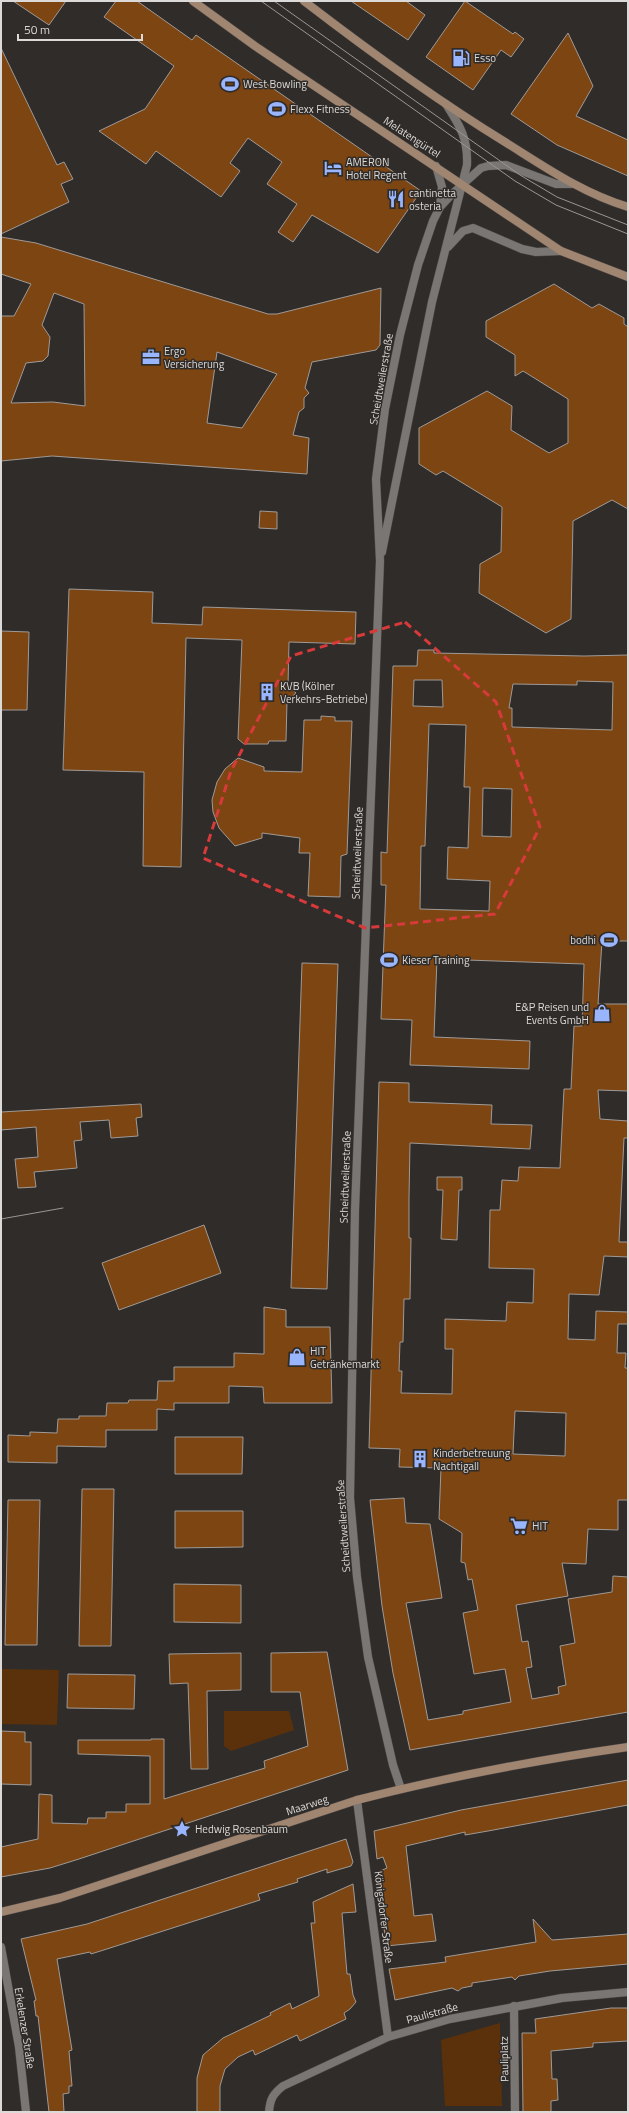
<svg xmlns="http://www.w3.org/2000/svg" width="629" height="2113" font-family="'Titillium Web',sans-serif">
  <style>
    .green { fill: #5b310c }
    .building { fill: #7d4511; stroke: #9f9a97; fill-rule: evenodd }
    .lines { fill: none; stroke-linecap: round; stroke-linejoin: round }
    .minor-casing { stroke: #4b4745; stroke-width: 9 }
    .secondary-casing { stroke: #4b4745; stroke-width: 9 }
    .minor { stroke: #7a7673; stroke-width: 8 }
    .secondary { stroke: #a08571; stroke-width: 8 }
    .tram { stroke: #999694; stroke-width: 1 }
    .marked { fill: none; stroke: #d73a3a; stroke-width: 3; stroke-dasharray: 8 5; stroke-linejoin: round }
    .labels { text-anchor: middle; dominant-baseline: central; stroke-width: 3; stroke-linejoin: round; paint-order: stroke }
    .poi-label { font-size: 11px; fill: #dcdad8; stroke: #302c29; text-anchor: start }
    .street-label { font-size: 11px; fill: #dcdad8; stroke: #302c29 }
  </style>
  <rect width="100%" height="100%" fill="#302c29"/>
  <!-- green -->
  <path class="green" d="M1,1669L59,1670L57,1725L1,1724Z
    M224,1711H289L294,1730L231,1751L224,1746Z
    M500,2023L502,2106H445L441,2040Z"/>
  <!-- building -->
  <path class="building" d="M13,1H66L49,25Z
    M116,1H137L192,40L196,35L421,191L378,253L312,215L293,242L278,232L297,204L267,184L282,162L248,138L230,163L240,171L221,197L156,151L146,164L99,131L145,109L174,66L104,17Z
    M351,1H406L425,15L408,40Z
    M465,1L513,34L515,32L524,39L511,57L501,50L473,90L426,57Z
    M568,33L593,86L576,116L628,140V176L557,145L511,114Z
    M1,48L57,165L64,162L73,179L61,184L69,202L1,234Z
    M1,237L36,243L268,314H277L381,288L380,345L376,350L312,362L305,388L309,393L304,398V408L299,412L293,435L309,438L307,474L52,456L1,461V316H14L31,284L1,274ZM54,293L84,304L85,406L53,402L11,403L26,363L43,361L48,356L50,337L42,325ZM217,352L277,374L242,428L207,423Z
    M554,284L592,308L599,304L624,318V324L628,327V509L612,500L573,521L571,619L546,633L479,593L480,564L501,552L502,507L443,471L436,475L419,464V428L487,391L512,406L511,430L549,453L568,443V399L523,371L515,376V355L486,337V321Z
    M260,511L277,512V529L259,528Z
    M69,589L153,592L152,623L202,625L203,607L356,612L355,644L289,642L288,686L296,693L287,701L286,741H269L268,744H244L238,739L242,640L186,638L181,867L143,866L144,772L63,770Z
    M1,631L29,632L27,710H1Z
    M418,650H434V653L584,656L628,655V941H602L598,1004H628V1091L598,1090L600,1119L628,1121V1138H624L619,1242H628V1257L604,1256L599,1295L569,1294L568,1339L595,1340L596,1311L628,1312V1324H618L617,1353H626L625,1368H628V1500H618V1530L588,1529L586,1564L562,1563L568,1596L516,1605L522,1642L528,1641L532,1667L526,1668L532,1699L559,1694L558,1687L566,1685L560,1646L575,1643L568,1599L612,1592L613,1576L628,1577V1712L410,1750L393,1673L382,1606L370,1500L404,1498L406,1523L430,1524L442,1598L406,1603L428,1720L463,1714V1711L511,1702L505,1669L474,1674L463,1613L478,1610L472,1579L468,1580L465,1563L461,1562L462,1533L439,1519L441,1468L399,1467L400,1449L369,1448L379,1082L409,1083V1102L492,1105L491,1124L532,1125L530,1149L410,1143L409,1198V1238H411L410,1299H404L403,1342H400L399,1371H402L401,1393L452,1394L453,1349H445V1319L506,1321L507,1302L533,1303L534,1269L489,1268L490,1210H500L502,1180L518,1181L519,1167L560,1168L564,1089H571L574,1026H582L584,964L437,959L434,1037L530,1041L529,1069L410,1065L412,1020L381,1019L386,885H381V852L387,853L393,666H417ZM414,680H442L443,707L413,706ZM577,681L613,682L612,730L512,727V708H509L513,684L577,685ZM429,724L466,725L464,787H470L468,848L448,847L447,879L490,881L489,911L420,909L421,846H425ZM483,788L512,789L511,837L482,836ZM515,1411L566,1413L565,1456L513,1454Z
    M321,716L335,717V721H352L347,854L341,856L340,897L308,896L310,853H299L300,838L262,833V838L235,846L219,828L213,812L212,800L217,782L225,769L238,758L264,767V771L302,772L304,720H321Z
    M302,963L338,964L327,1289L291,1288Z
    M141,1104L142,1117L136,1118L138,1136L111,1138L109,1120L80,1122L82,1140L74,1141L77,1168L34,1172L36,1187L18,1188L15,1159L38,1157L36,1127L1,1130V1112Z
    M437,1177H462V1190H459L457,1240L441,1239L443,1190H437Z
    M204,1225L221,1273L119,1310L102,1263Z
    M264,1307L286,1310V1327H330L332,1403H264L263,1387L229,1386V1403H174V1410L157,1409V1430H106V1447L57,1446V1463L8,1462V1435L30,1436V1432L57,1433L58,1419H79V1416H106L107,1403H128L129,1400H157L158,1381H174V1367H234V1353L264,1354Z
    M175,1437H243L242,1474H175Z
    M82,1489H114L111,1646H79Z
    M8,1500H40L37,1645H5Z
    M175,1511H243V1547L175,1548Z
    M174,1584L241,1585V1623L174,1622Z
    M327,1652L348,1770L79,1859L50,1868L1,1877V1847L38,1839L39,1794L52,1795V1823L87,1824L88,1818H106V1812H126V1804H150V1756L78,1754V1740H151V1739H164V1799L265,1768L264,1761L308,1746L300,1692H271V1653Z
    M241,1653V1690L207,1691L208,1769H191L188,1683L170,1684L169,1654Z
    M68,1674L135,1675L134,1709L67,1708Z
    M1,1731L25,1732V1742H31V1785L1,1784Z
    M628,1780V1805L488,1831L465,1835V1832L406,1846L414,1916L432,1914L436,1941L386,1946L378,1872L387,1868L383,1857L377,1859L374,1831L461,1810Z
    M346,1839L353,1862L351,1866L327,1873V1869L297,1879L298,1882L258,1894L260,1900L110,1948L91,1954L90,1952L57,1959L72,2050L69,2051L72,2086H69V2093L63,2094L64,2112H49L38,2016H36L34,2001L36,2000L21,1939L87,1924Z
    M353,1884L356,1912L342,1913L347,1974H350L353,1995L356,2002L350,2009L344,2013L346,2019L300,2041L297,2035L255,2055L253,2050L238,2057L225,2069L220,2086V2112H197V2078L203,2055L223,2038L271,2015L270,2013L290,2003L292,2009L319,1996L311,1923H315L313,1902Z
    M533,1919L552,1940L628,1934V1964L550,1971L519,1976L515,1980L512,1977L472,1983V1986L462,1988L458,1991L452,1988L395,2000L389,1969L446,1962L445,1957L536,1942Z
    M611,2008H628V2041L593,2043V2047L551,2051L552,2079H557L558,2100L551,2101V2112H523L522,2033H536L535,2019Z"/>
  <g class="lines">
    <!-- minor casing -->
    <g class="minor-casing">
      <path id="minor" d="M436,166L442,187L440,207
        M448,247L463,231L473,228L522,249L536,252L561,251
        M382,552L432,302L467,165C468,138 460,126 446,104
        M401,1789L393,1765L368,1657L357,1577L350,1498L355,1210L380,561L376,479L385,409L400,335L418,265L433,221L440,207L452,194L481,168L488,166L506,165L556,184H571
        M357,1800L388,2037
        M1,1947L19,2047L26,2112
        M514,2006L515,2112
        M269,2112C270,2099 273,2094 283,2086L388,2037L450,2019L562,1998L628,1992"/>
    </g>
    <!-- secondary casing -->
    <g class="secondary-casing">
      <path id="secondary" d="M193,1L255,46L561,251L628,277
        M304,1C369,51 435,99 505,142C545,167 582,193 628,207
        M1,1912L60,1898L357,1800C447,1777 537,1760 628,1747"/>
    </g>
    <!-- minor -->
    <use href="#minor" class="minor"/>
    <!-- secondary -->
    <use href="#secondary" class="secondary"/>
    <!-- tram -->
    <path class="tram" d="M261,1L515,181L556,205L628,234
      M274,1L520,175L557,197L628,225
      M1,1219L63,1208"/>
  </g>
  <!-- marked area -->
  <path class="marked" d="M405,622L496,702L540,827L495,914L365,928L203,858L231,771L291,656Z"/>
  <!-- icons -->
  <defs>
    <g id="fuel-bare" transform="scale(1.38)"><path d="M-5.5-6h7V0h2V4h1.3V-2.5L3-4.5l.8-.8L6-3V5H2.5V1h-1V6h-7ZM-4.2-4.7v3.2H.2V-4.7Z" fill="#99b5fd" stroke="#302c29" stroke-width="2.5" paint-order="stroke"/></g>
    <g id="stadium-bare" transform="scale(1.38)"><path d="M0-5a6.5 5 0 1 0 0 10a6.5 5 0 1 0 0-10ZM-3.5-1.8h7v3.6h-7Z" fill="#99b5fd" stroke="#302c29" stroke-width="2.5" paint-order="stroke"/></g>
    <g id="hotel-bare" transform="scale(1.38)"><path d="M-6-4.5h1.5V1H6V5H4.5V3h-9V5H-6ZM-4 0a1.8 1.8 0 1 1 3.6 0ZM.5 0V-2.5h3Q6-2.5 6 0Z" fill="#99b5fd" stroke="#302c29" stroke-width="2.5" paint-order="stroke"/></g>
    <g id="restaurant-bare" transform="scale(1.38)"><path d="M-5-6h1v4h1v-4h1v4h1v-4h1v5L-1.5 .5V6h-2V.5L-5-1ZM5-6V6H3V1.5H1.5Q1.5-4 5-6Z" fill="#99b5fd" stroke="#302c29" stroke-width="2.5" paint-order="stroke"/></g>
    <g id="office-bare" transform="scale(1.38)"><path d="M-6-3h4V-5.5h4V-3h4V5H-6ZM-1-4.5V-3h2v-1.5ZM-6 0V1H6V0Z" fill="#99b5fd" stroke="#302c29" stroke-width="2.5" paint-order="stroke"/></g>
    <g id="building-bare" transform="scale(1.38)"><path d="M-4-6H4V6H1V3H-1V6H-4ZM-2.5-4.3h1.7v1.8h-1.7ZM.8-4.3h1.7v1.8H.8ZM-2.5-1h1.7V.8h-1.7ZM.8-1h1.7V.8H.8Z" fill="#99b5fd" stroke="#302c29" stroke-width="2.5" paint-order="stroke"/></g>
    <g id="shop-bare" transform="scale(1.38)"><path d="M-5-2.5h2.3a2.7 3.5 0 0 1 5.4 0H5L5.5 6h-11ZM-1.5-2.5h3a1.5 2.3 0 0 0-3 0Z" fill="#99b5fd" stroke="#302c29" stroke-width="2.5" paint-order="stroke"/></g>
    <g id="supermarket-bare" transform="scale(1.38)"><path d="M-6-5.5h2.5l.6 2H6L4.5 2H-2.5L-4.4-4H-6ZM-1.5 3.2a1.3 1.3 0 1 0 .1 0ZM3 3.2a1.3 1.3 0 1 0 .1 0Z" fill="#99b5fd" stroke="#302c29" stroke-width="2.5" paint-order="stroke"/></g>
    <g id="sight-bare" transform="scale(1.38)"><path d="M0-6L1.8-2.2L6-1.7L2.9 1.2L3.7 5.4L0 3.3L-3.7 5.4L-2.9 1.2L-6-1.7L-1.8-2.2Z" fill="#99b5fd" stroke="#302c29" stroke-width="2.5" paint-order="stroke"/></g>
  </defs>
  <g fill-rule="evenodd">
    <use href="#fuel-bare" x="461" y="58"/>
    <use href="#stadium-bare" x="230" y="84"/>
    <use href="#stadium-bare" x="277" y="109"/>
    <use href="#hotel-bare" x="333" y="168"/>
    <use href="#restaurant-bare" x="396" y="199"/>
    <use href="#office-bare" x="151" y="357"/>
    <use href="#building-bare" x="267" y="692"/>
    <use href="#stadium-bare" x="609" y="940"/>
    <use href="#stadium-bare" x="389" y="960"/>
    <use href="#shop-bare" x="602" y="1013"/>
    <use href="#shop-bare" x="297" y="1357"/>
    <use href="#building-bare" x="420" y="1459"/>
    <use href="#supermarket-bare" x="519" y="1526"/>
    <use href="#sight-bare" x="182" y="1829"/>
  </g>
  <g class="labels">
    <!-- poi labels -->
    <g class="poi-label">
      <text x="474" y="58">Esso</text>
      <text x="243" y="84">West Bowling</text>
      <text x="290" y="109">Flexx Fitness</text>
      <text x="346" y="162">AMERON<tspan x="346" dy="13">Hotel Regent</tspan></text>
      <text x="409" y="193">cantinetta<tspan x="409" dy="13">osteria</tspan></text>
      <text x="164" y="351">Ergo<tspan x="164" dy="13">Versicherung</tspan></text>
      <text x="280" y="686">KVB (Kölner<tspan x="280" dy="13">Verkehrs-Betriebe)</tspan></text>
      <text x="596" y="940" text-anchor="end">bodhi</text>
      <text x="402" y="960">Kieser Training</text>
      <text x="589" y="1007" text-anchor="end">E&amp;P Reisen und<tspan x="589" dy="13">Events GmbH</tspan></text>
      <text x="310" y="1351">HIT<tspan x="310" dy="13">Getränkemarkt</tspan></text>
      <text x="433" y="1453">Kinderbetreuung<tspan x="433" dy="13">Nachtigall</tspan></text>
      <text x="532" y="1526">HIT</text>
      <text x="195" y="1829">Hedwig Rosenbaum</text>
    </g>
    <!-- street labels -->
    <g class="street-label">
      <text transform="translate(412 137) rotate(33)">Melatengürtel</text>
      <text transform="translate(381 379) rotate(-80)">Scheidtweilerstraße</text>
      <text transform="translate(357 853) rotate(-88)">Scheidtweilerstraße</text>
      <text transform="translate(345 1177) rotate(-88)">Scheidtweilerstraße</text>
      <text transform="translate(343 1526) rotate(-94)">Scheidtweilerstraße</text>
      <text transform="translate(307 1805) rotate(-18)">Maarweg</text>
      <text transform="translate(384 1917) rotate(83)">Königsdorfer Straße</text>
      <text transform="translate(432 2013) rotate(-15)">Paulistraße</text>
      <text transform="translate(25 2028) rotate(81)">Erkelenzer Straße</text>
      <text transform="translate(504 2059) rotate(-91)">Pauliplatz</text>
    </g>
  </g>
  <!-- border -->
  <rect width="629" height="2113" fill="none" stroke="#dcdad8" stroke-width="4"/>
  <!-- scale -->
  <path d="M18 34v6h124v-6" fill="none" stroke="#dcdad8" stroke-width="2"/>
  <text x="24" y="34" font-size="12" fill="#dcdad8" stroke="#302c29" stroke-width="3" paint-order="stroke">50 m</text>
</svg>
